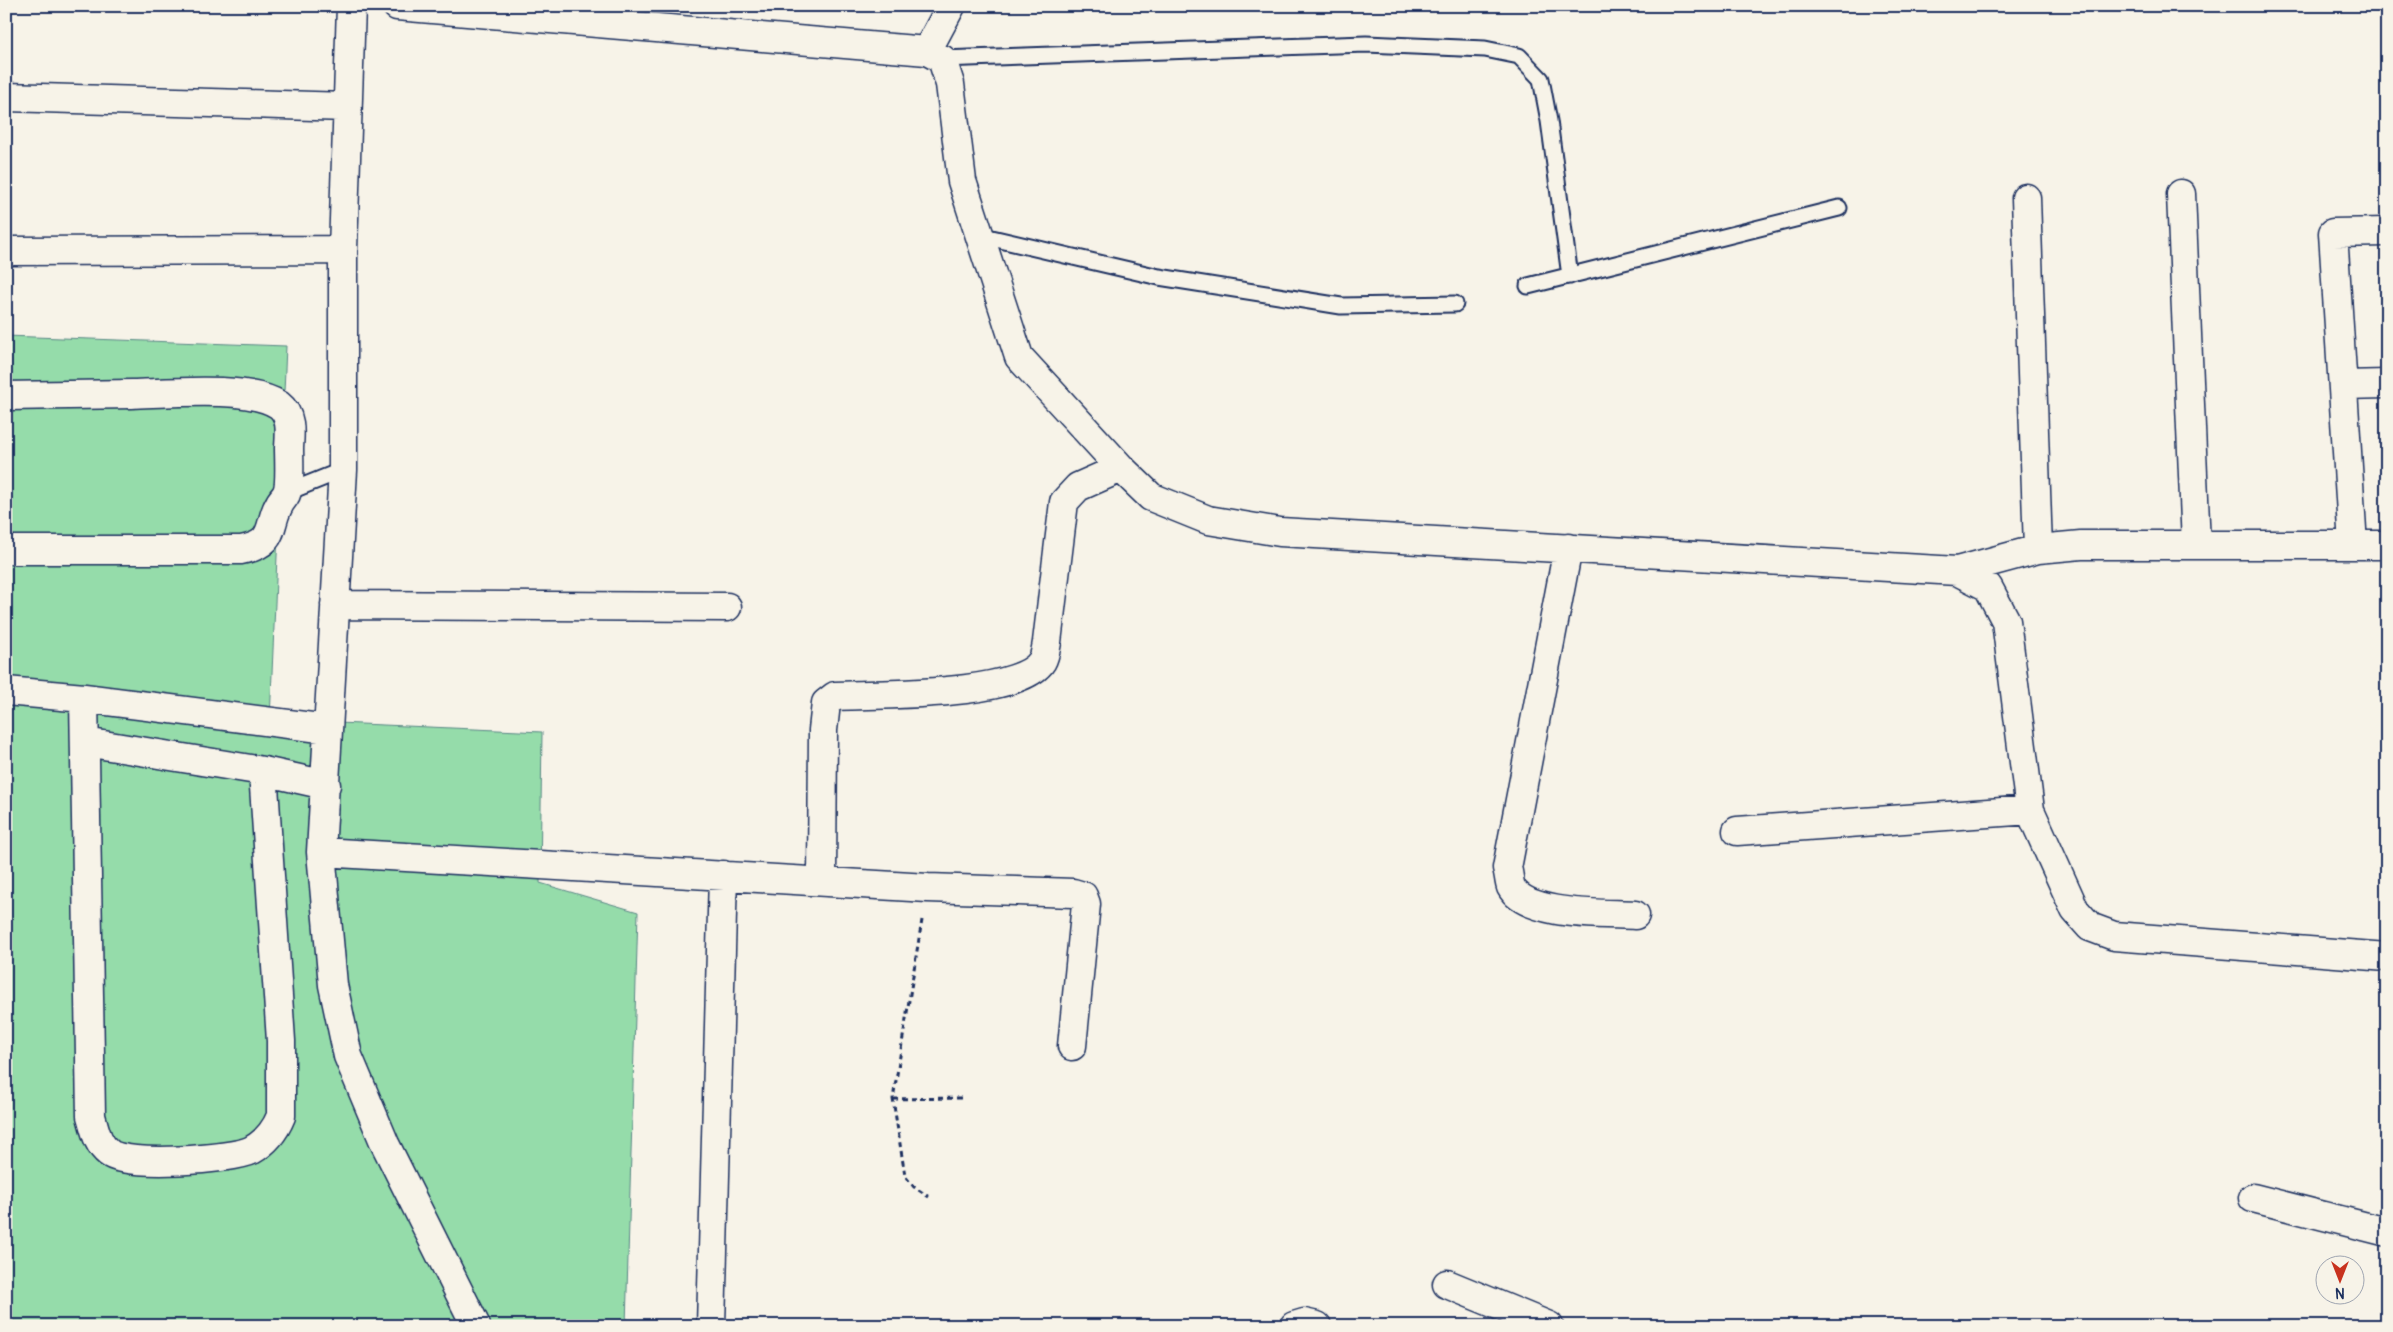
<svg xmlns="http://www.w3.org/2000/svg" width="2393" height="1332" font-family="Pangolin,sans-serif">
  <style>
    .green { fill: #95dcaa; stroke: #588684 }
    .lines { fill: none; stroke-linecap: round; stroke-linejoin: round }
    .service-casing { stroke: #1b2f5e; stroke-width: 19 }
    .minor-casing { stroke: #1b2f5e; stroke-width: 31 }
    .path { stroke: #1b2f5e; stroke-width: 3; stroke-dasharray: 5 4; stroke-linecap: butt }
    .service { stroke: #f7f3e8; stroke-width: 15 }
    .minor { stroke: #f7f3e8; stroke-width: 28 }
  </style>
  <rect width="100%" height="100%" fill="#f7f3e8"/>
  <filter id="ink" filterUnits="userSpaceOnUse"><feTurbulence type="fractalNoise" baseFrequency=".02" numOctaves="2"/><feDisplacementMap in="SourceGraphic" scale="10" xChannelSelector="R" yChannelSelector="G"/><feConvolveMatrix kernelMatrix="1 2 1 2 8 2 1 2 1" color-interpolation-filters="sRGB"/></filter>
  <g filter="url(#ink)">
    <!-- green -->
    <path class="green" d="M6,336L286,346L270,720L542,732L540,883L638,912L626,1326H6Z"/>
    <g class="lines">
      <!-- service casing -->
      <g class="service-casing">
        <path id="service" d="M942,59L1366,44L1485,49L1519,56L1541,79L1549,121L1570,276
          M979,235L1159,277L1341,306L1455,304
          M1528,286L1839,208
          M288,492L343,470"/>
      </g>
      <!-- minor casing -->
      <g class="minor-casing">
        <path id="minor" d="M351,6L343,250V470L321,852L333,985L348,1056L385,1144L476,1326
          M397,6L927,51L942,59L950,84L962,181L1019,357L1121,468L1151,497L1208,520L1280,532L1957,571L1988,587L2006,621L2030,810L2075,910L2090,927L2114,936L2387,957
          M927,51L951,6
          M6,97L347,107
          M2181,194L2196,545
          M2026,198L2038,549
          M6,251L343,250
          M2343,385L2387,384
          M6,396C48,395 90,395 132,394C168,393 250,385 279,405C292,415 290,433 289,448C289,459 291,488 285,496C264,520 282,543 241,550H6
          M2353,545L2333,233L2387,232
          M1568,548L1507,868C1509,874 1509,882 1511,887C1527,917 1606,913 1635,915
          M1957,571L2038,549L2081,545H2387
          M335,605L727,607
          M6,691L84,698L328,729
          M84,698L91,1116C95,1129 97,1144 109,1153C125,1167 232,1160 252,1150C266,1142 275,1131 281,1116V1041L263,771
          M85,742L263,771L326,785
          M1737,831L2030,810
          M321,852L928,888L1073,893L1083,896L1086,904L1072,1046
          M822,881L823,730L826,703L835,696C877,694 1020,697 1042,661C1045,656 1046,648 1047,642L1064,502L1078,487L1121,468
          M2253,1198L2387,1232
          M1447,1284L1549,1326
          M711,1326L723,875
          M1294,1326L1304,1323L1317,1326"/>
      </g>
      <!-- path -->
      <path class="path" d="M922,920L893,1099L905,1176L914,1187L929,1197
        M893,1099L964,1098"/>
      <!-- service -->
      <use href="#service" class="service"/>
      <!-- minor -->
      <use href="#minor" class="minor"/>
    </g>
  </g>
  <!-- margin -->
  <rect width="2393" height="1332" fill="none" stroke="#f7f3e8" stroke-width="25"/>
  <rect x="12" y="12" width="2368" height="1307" fill="none" stroke="#1b2f5e" stroke-width="2" filter="url(#ink)"/>
  <!-- north arrow -->
  <g transform="translate(2340 1280) rotate(180)"><circle r="24" fill="#f7f3e8" stroke="#9fa5b1"/>
  <path d="M0-4L9 19L0 12L-9 19Z" fill="#c8321e"/>
  <text y="-8" font-size="14" font-weight="bold" text-anchor="middle" fill="#1b2f5e">N</text>
  </g>
</svg>
